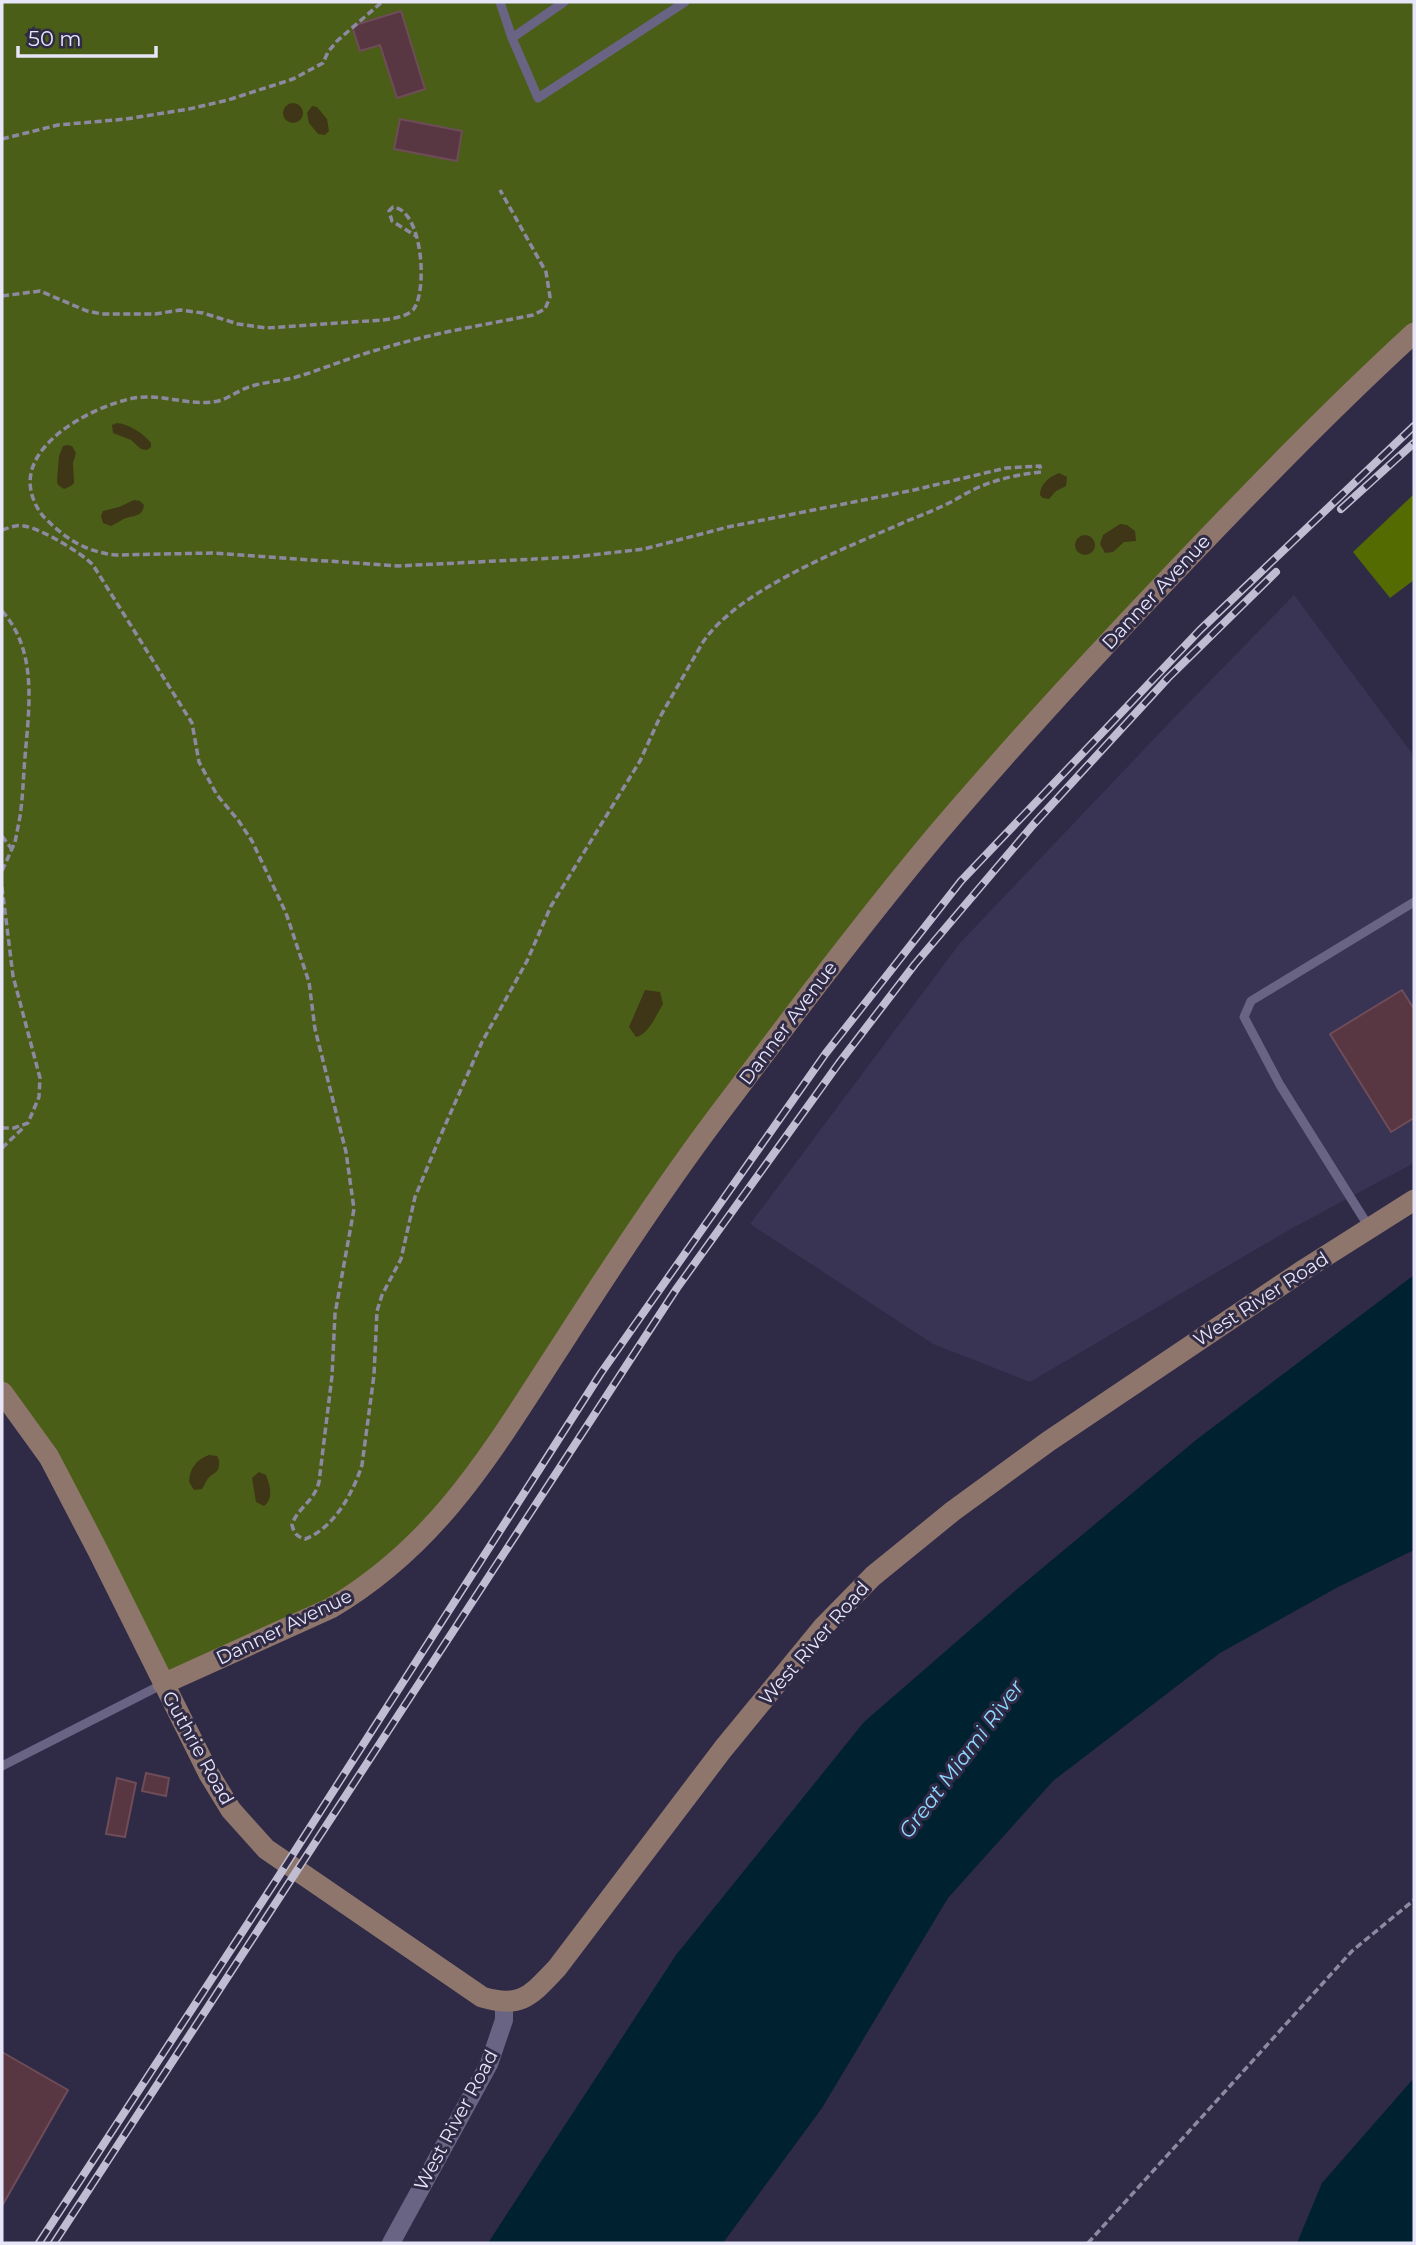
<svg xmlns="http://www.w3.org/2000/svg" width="1416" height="2245" font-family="Montserrat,sans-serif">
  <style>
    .built { fill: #393354 }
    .green { fill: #4b5e18 }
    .forest { fill: #536b00 }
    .sand { fill: #3e3616 }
    .water { fill: #002130 }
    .building { fill: #583743; stroke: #6e4c58; stroke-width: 2 }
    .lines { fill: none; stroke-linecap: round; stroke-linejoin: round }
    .path { stroke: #8d89a1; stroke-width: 3.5; stroke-dasharray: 7 3.5; stroke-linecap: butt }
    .lane { stroke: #696484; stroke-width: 9 }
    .street { stroke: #696484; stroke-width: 18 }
    .secondary { stroke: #8f766d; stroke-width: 21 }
    .rail-casing { stroke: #c0bdd2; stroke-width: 8 }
    .rail { stroke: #2f2a46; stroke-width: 5; stroke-dasharray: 16; stroke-linecap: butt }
    .labels { text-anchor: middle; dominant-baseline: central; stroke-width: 6; stroke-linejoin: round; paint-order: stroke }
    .street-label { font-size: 19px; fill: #e7e5f8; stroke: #2f2a46 }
    .water-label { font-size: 21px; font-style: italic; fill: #8dd9ff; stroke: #2f2a46 }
  </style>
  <rect width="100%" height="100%" fill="#2f2a46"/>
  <!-- built -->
  <path class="built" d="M1294,595L1414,756V1163L1289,1230L1030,1382L933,1344L750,1224L960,943L1170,722Z"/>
  <!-- green -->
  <path class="green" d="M2,2H1414V333L1258,484L850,942L483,1464L374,1580L163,1684L2,1392Z"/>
  <!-- forest -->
  <path class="forest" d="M1414,494V580L1390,598L1353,552Z"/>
  <!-- sand -->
  <path class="sand" d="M283 113a10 10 0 1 1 20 0a10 10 0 1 1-20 0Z
    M312,106L317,107L327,119L329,131L325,135L318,134L309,123L307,113Z
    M117,423C129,424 143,433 151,443V447L147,450L141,449L131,440L113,433L112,425Z
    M67,445L72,446L76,453L73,463L74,483L71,486L64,489L58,485L57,481L59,456L63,446Z
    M1059,473L1067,477L1066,486L1056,491L1049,499L1043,498L1040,495C1040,484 1049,477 1059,473Z
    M134,500L140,501L144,505C142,519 132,514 122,520C118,522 115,524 111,526L103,523L101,516L103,511L119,507Z
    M1120,524L1127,525L1135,531L1136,541L1124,542L1113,552L1105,553L1100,544L1103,535Z
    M1075 545a10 10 0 1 1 20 0a10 10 0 1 1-20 0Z
    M645,990L660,992L663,1004C656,1015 649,1034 636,1037L629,1027Z
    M209,1455L217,1456L219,1460C220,1475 213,1471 207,1480C205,1483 204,1486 202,1489L194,1490L189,1482C190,1468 196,1460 209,1455Z
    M259,1472L266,1475C270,1485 274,1498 264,1506L256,1502L252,1478Z"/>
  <!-- water -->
  <path class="water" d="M1414,1275V1550L1338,1587L1220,1653L1053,1781L948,1898L822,2108L723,2243H488L676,1955L864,1722L1016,1590L1196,1440Z
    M1414,2078V2243H1297L1322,2183Z"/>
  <!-- building -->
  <path class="building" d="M401,11L425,89L397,98L380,45L360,51L352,26Z
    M400,119L462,131L457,161L394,149Z
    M1402,990L1414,1009V1118L1391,1132L1330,1034Z
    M146,1773L169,1778L166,1796L142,1791Z
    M117,1778L136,1783L125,1837L106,1834Z
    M2,2052L68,2090L2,2206Z"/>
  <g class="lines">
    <!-- path -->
    <path class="path" d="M2,139L58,125L126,119L189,109L228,100L293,79L323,63L328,52L337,41L382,2
      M2,296L40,291L87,311L102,314H155L180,310L203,313L238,324L266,328L382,320C391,319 406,317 413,310C428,292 423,210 393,207L389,211L392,221L416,236
      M2,530C9,528 17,524 24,526C40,528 82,553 93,565L192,723L199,762L217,795L238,820L252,841L286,913L309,982L315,1029L346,1152L354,1209L335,1314L332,1376L319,1482C314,1502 297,1508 292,1525C294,1533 297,1537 305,1539C334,1528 353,1493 362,1465L374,1375L377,1311L382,1295L401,1259L415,1197L443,1130L482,1042L527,961L551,906L640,761L660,717L703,642C741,587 847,548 907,521C922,515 937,509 951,502C962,496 973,489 984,485C1002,478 1022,474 1041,472L1040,466L1006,468L914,490L728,527L644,549L574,557L398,566L212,553L116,555C87,552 67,540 47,520C40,514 36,506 33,498C14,446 93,406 134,398C162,393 190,407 218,401C230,398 240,389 252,386C265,382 280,381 293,378C324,369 353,356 384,348C433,333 483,325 533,315L545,309L550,297L546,272L500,190
      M2,611C38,651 29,708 25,757C23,779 23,801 19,822L15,842L2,871
      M2,836L11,848
      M2,887L13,976L40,1078L39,1097L28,1123L14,1128H2
      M2,1148L24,1127
      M1088,2243L1352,1951L1414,1900"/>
    <!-- lane -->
    <path class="lane" d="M500,2L512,38
      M564,2L512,38L538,98L685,2
      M1369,1227L1280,1085L1244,1017L1251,1001L1414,902
      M2,1766L163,1684"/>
    <!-- street -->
    <path class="street" d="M391,2243L489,2064L504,2020V2002"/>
    <!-- secondary -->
    <path class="secondary" d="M2,1392L49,1457L98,1551L209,1774L231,1810L266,1849L482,1997C522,2009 531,1995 557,1968L723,1749L824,1626L873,1576L953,1511L1049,1441L1305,1269L1414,1200
      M163,1684L331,1608C441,1543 494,1448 562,1344C612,1266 663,1188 719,1114C790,1020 861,925 937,834C1012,746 1090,661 1169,578C1249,494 1329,411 1414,333"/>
    <!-- rail casing -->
    <g class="rail-casing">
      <path id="rail" d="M1341,509L1414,443
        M39,2243L277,1879L601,1373L826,1053L961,881L1200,630L1414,426
        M54,2243L677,1288L839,1063L915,964L1033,825L1168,678L1276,572"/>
    </g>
    <!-- rail -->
    <use href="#rail" class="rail"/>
  </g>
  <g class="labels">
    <!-- street labels -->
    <g class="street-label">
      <text transform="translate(1156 592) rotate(-47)">Danner Avenue</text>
      <text transform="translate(788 1023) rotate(-53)">Danner Avenue</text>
      <text transform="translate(1261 1299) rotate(-33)">West River Road</text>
      <text transform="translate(284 1627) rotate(-26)">Danner Avenue</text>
      <text transform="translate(814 1643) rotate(-49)">West River Road</text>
      <text transform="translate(198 1748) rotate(61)">Guthrie Road</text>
      <text transform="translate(456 2120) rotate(-62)">West River Road</text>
    </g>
    <!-- water labels -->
    <g class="water-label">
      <text transform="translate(961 1759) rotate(-53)">Great Miami River</text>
    </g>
  </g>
  <!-- border -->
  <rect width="1416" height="2245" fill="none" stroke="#e7e5f8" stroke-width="7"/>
  <!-- scale -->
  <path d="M18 46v10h138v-10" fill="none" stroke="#e7e5f8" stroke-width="3.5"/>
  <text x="28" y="46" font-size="21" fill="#e7e5f8" stroke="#2f2a46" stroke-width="5" paint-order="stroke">50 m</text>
</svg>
